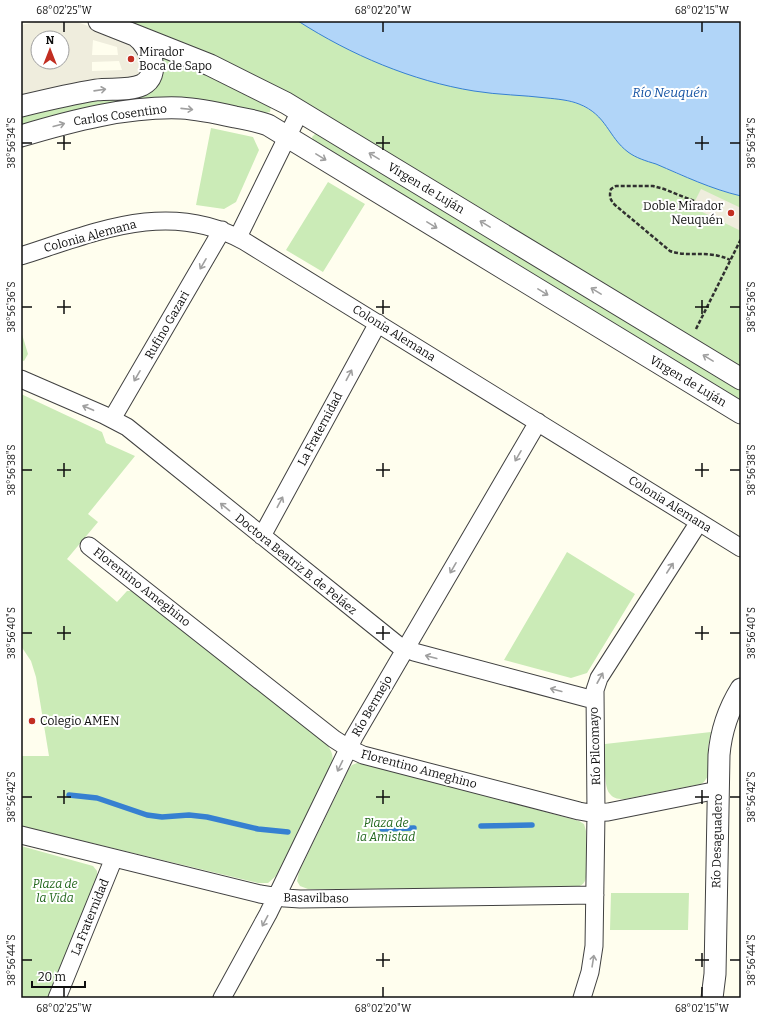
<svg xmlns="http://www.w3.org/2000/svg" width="762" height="1019" font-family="Bitter,serif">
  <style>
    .green { fill: #cbebb7 }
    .plaza { fill: #efeddd; fill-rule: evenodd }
    .water { fill: #b1d5f8; stroke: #3680d1 }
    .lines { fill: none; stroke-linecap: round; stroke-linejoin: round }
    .stream { stroke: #3680d1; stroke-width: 5.5 }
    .minor-casing { stroke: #414141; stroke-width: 19 }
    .tertiary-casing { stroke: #414141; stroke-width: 23 }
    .path { stroke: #303030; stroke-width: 2.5; stroke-dasharray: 4 2; stroke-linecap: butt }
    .minor { stroke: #fff; stroke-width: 17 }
    .tertiary { stroke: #fff; stroke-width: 21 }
    .oneway { stroke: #9f9f9f }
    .ticks { fill: none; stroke: #0e0e0e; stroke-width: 1.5 }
    .poi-dot { fill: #c22e21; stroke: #fff; stroke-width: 1.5 }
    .labels { text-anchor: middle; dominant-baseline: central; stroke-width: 4; stroke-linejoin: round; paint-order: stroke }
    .poi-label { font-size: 12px; fill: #0e0e0e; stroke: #fff; text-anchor: start }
    .street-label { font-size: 12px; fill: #0e0e0e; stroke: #fff }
    .park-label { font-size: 12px; font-style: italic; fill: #22671c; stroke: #fff }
    .water-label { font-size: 13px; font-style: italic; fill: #1352a3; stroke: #fff }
    .neatline { fill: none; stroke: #0e0e0e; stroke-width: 1.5 }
    .ticks-label { font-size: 10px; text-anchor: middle; fill: #0e0e0e }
  </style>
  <rect width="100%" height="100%" fill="#fffeee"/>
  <!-- green -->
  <path class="green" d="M122,21H298L344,47L410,75L440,83L560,99L579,104L592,111L601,118L622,147L678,174L722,191L741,196V369Z
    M159,56L204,72L271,106L270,112L265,113L189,99L21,127V112Z
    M211,128L253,137L259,150L236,202L224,209L196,205Z
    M316,133L741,389V402L313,140L312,137Z
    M328,182L365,204L323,272L286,250Z
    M21,331L28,354L24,361L21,360Z
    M21,394L102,432L106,443L135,456L88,514L98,522L67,559L117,602L127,591H132L137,593L326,744C333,751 334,758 331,767L276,876L268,883H258L21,826V756H49L36,677L31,661L21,646Z
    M567,552L635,594L587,673L571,678L504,660Z
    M711,732L708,747V776L704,782L701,784L625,799C619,799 614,799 610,794C603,788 605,754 605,744Z
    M357,763H363L579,821L584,824L586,831V877C585,885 580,886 574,888L308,889L300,886L297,881L299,872L349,769L352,765Z
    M21,846L93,866L97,871V878L49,998H21Z
    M611,893H689L688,930H610Z"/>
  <!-- plaza -->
  <path class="plaza" d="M41,21H75L135,44L146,57L140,77L21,100V25ZM38,38H62V62H38ZM93,40L117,47L118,55H92ZM119,61L122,70L92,71V62Z
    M701,189L741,208V231L692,207Z"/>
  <!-- water -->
  <path class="water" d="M298,21H741V196C711,189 684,176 656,164C646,161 636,158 628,152C608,137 607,115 579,104C569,100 557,99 547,98C523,95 498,95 474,91C412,81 351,55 298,21Z"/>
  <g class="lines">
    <!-- stream -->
    <path class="stream" d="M69,795L97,798L147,815L162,817L189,815L207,817L258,829L288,832
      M481,826L532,825
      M382,829L414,828"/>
    <!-- minor casing -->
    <g class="minor-casing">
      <path id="minor" d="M238,237L300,111
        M21,256C96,232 169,199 244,241L741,548
        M21,379L104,415L127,427L398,645L414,652L594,700
        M112,419L222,230
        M262,536L378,323
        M89,546L334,739L348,748L363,755L579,811L590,813L608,812L718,790
        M21,835L260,894L285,898L300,899L595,895
        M57,998L114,858
        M222,998L268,914L354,737L538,422
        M582,998L590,972L594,946L596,813L595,690L599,678L699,522"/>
    </g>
    <!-- tertiary casing -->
    <g class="tertiary-casing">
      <path id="tertiary" d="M99,21L210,65L286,103L741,379
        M21,106C46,100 71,94 96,90C110,88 129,91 142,85C162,75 150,46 136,36
        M21,136C71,121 128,106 181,108C199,109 217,113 235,117C246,119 257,121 268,125L741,413
        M712,998L715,974L719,755C721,731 728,710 741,689"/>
    </g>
    <!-- path -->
    <path class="path" d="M694,201L664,189L653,186H616L611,189C609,196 610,200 615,205L670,251C689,258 708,249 730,260
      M696,329L741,239"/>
    <!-- minor -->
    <use href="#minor" class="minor"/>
    <!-- tertiary -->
    <use href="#tertiary" class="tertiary"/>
  </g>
  <!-- one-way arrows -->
  <defs><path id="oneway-shaft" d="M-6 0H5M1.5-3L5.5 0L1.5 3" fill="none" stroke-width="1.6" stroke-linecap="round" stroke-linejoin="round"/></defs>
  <g class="oneway">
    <use href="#oneway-shaft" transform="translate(100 90) rotate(-8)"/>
    <use href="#oneway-shaft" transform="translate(187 109) rotate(6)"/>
    <use href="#oneway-shaft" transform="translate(59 125) rotate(-15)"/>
    <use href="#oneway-shaft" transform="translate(374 156) rotate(-149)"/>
    <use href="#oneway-shaft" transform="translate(321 157) rotate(31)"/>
    <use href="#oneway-shaft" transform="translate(485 224) rotate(-149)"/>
    <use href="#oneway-shaft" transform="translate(432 225) rotate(31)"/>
    <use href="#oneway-shaft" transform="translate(203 264) rotate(120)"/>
    <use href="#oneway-shaft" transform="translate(596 291) rotate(-149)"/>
    <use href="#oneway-shaft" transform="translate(543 292) rotate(31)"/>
    <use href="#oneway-shaft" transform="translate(708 358) rotate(-149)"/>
    <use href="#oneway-shaft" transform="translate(349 375) rotate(-62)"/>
    <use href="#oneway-shaft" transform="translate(137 376) rotate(120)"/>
    <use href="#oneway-shaft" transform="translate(88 408) rotate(-157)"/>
    <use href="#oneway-shaft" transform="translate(518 456) rotate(120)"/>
    <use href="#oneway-shaft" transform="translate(280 502) rotate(-62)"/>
    <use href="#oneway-shaft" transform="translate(225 507) rotate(-141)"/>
    <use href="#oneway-shaft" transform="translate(453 568) rotate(120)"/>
    <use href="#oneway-shaft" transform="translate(670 568) rotate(-57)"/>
    <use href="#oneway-shaft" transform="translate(431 657) rotate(-165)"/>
    <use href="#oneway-shaft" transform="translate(600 678) rotate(-61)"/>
    <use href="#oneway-shaft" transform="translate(556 690) rotate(-165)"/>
    <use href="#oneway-shaft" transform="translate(340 766) rotate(116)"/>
    <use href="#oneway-shaft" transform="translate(265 921) rotate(118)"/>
    <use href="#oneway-shaft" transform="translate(593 961) rotate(-81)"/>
  </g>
  <!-- ticks -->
  <path class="ticks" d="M64,22V32M383,22V32M702,22V32M64,136V150M383,136V150M702,136V150M22,143H32M57,143H71M376,143H390M695,143H709M730,143H740M64,300V314M383,300V314M702,300V314M22,307H32M57,307H71M376,307H390M695,307H709M730,307H740M64,463V477M383,463V477M702,463V477M22,470H32M57,470H71M376,470H390M695,470H709M730,470H740M64,626V640M383,626V640M702,626V640M22,633H32M57,633H71M376,633H390M695,633H709M730,633H740M64,790V804M383,790V804M702,790V804M22,797H32M57,797H71M376,797H390M695,797H709M730,797H740M383,953V967M702,953V967M22,960H32M376,960H390M695,960H709M730,960H740M64,987V997M383,987V997M702,987V997"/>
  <!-- markers -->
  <g class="poi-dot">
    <circle cx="131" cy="59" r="4"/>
    <circle cx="731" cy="213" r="4"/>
    <circle cx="32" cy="721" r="4"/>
  </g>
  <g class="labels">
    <!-- poi labels -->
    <g class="poi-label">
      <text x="139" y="52">Mirador<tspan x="139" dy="14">Boca de Sapo</tspan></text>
      <text x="723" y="206" text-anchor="end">Doble Mirador<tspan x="723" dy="14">Neuquén</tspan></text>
      <text x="40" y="721">Colegio AMEN</text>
    </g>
    <!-- street labels -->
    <g class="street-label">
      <text transform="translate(120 115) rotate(-8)">Carlos Cosentino</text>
      <text transform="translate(426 188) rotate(31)">Virgen de Luján</text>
      <text transform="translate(90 236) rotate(-15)">Colonia Alemana</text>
      <text transform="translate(167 325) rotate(-60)">Rufino Gazari</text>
      <text transform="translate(394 333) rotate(32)">Colonia Alemana</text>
      <text transform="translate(688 381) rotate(31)">Virgen de Luján</text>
      <text transform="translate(320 429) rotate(-62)">La Fraternidad</text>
      <text transform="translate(670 504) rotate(32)">Colonia Alemana</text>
      <text transform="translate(296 564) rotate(39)">Doctora Beatriz B. de Peláez</text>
      <text transform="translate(142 587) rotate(38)">Florentino Ameghino</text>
      <text transform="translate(372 706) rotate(-60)">Río Bermejo</text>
      <text transform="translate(595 746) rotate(-92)">Río Pilcomayo</text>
      <text transform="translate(419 769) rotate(15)">Florentino Ameghino</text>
      <text transform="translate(717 841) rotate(-89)">Río Desaguadero</text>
      <text transform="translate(316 898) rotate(1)">Basavilbaso</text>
      <text transform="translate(90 917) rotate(-68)">La Fraternidad</text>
    </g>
    <!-- park labels -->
    <g class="park-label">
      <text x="386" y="823">Plaza de<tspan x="386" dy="14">la Amistad</tspan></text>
      <text x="55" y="884">Plaza de<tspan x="55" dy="14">la Vida</tspan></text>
    </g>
    <!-- water labels -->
    <g class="water-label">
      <text x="670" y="92">Río Neuquén</text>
    </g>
  </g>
  <!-- border -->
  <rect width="762" height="1019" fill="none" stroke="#ffffff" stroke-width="44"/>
  <!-- north arrow -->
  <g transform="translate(50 50)"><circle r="19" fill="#ffffff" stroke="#9f9f9f"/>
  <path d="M0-3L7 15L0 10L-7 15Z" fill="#c22e21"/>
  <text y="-6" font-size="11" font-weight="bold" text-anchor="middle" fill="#0e0e0e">N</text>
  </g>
  <!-- scale -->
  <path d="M32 981v6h53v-6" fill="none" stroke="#0e0e0e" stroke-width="2"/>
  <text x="38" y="981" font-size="12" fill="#0e0e0e" stroke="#ffffff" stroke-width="3" paint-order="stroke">20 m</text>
  <rect x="22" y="22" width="718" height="975" class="neatline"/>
  <g class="ticks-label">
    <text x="64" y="14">68°02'25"W</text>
    <text x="383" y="14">68°02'20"W</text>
    <text x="702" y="14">68°02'15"W</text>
    <text transform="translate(11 143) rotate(-90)" y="4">38°56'34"S</text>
    <text transform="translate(751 143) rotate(-90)" y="4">38°56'34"S</text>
    <text transform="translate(11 307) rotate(-90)" y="4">38°56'36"S</text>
    <text transform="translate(751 307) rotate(-90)" y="4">38°56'36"S</text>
    <text transform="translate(11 470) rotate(-90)" y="4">38°56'38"S</text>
    <text transform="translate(751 470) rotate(-90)" y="4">38°56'38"S</text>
    <text transform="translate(11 633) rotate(-90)" y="4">38°56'40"S</text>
    <text transform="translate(751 633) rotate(-90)" y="4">38°56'40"S</text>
    <text transform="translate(11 797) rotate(-90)" y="4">38°56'42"S</text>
    <text transform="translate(751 797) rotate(-90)" y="4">38°56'42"S</text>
    <text transform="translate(11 960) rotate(-90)" y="4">38°56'44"S</text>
    <text transform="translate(751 960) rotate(-90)" y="4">38°56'44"S</text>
    <text x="64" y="1012">68°02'25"W</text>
    <text x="383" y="1012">68°02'20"W</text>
    <text x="702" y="1012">68°02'15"W</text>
  </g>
</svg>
